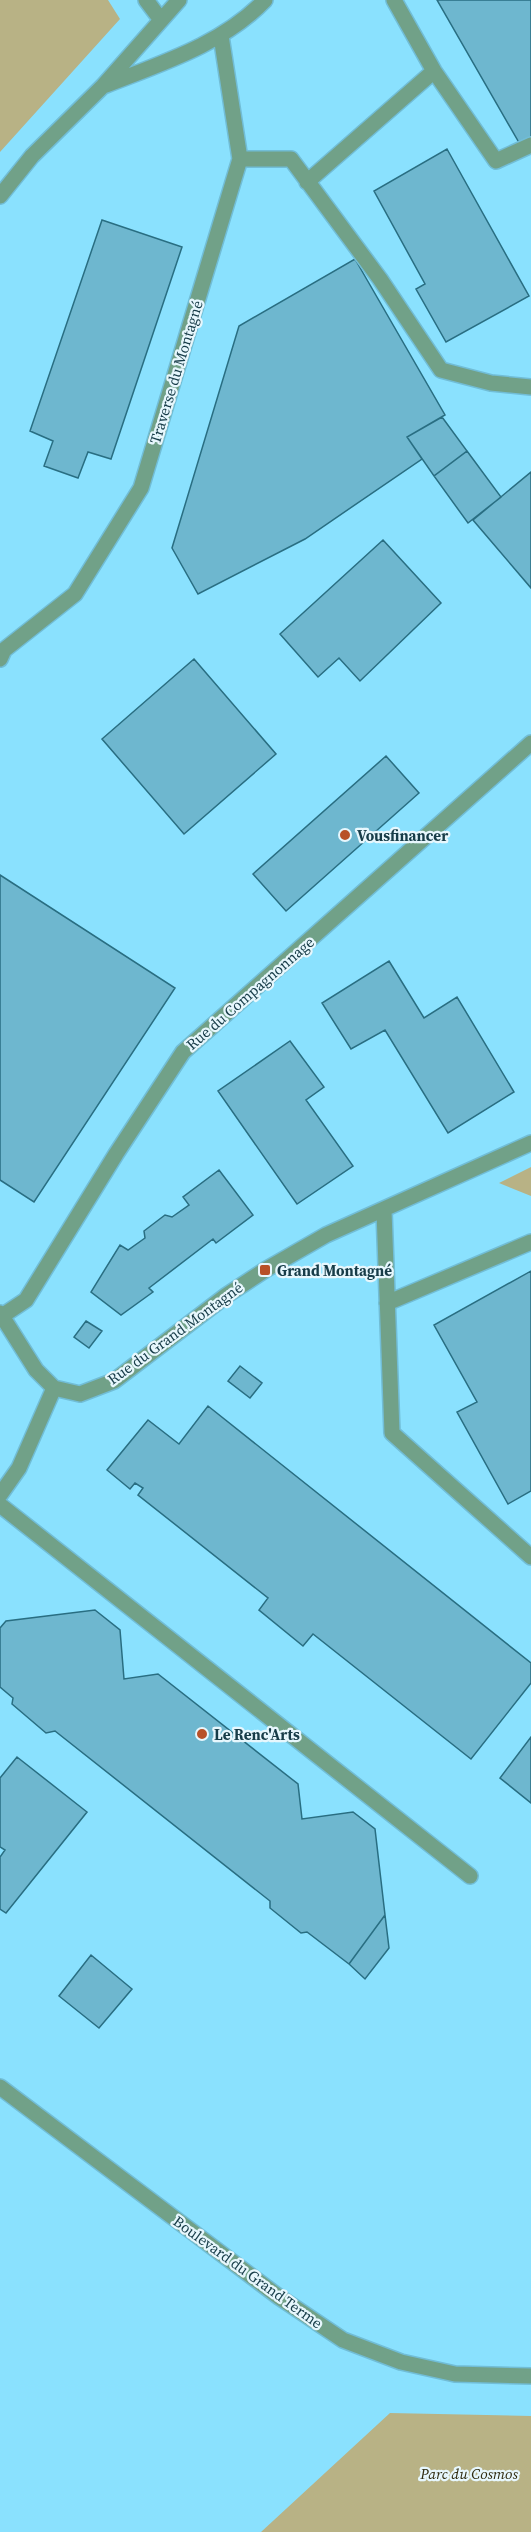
<svg xmlns="http://www.w3.org/2000/svg" width="531" height="2532" font-family="'Source Serif 4',serif">
  <style>
    .green { fill: #b8b285 }
    .building { fill: #6eb7cf; stroke: #296e82; stroke-width: 1.5 }
    .lines { fill: none; stroke-linecap: round; stroke-linejoin: round }
    .minor-casing { stroke: #71bdd6; stroke-width: 18 }
    .minor { stroke: #71a188; stroke-width: 15 }
    .poi-dot { fill: #b85128; stroke: #e7f7fd; stroke-width: 2 }
    .labels { text-anchor: middle; dominant-baseline: central; stroke-width: 4.5; stroke-linejoin: round; paint-order: stroke }
    .street-label { font-size: 15px; fill: #173c48; stroke: #e7f7fd }
    .poi-label { font-size: 15px; font-weight: bold; fill: #173c48; stroke: #e7f7fd; text-anchor: start }
    .park-label { font-size: 15px; font-style: italic; fill: #302c10; stroke: #e7f7fd }
  </style>
  <rect width="100%" height="100%" fill="#8ae1fe"/>
  <!-- green -->
  <path class="green" d="M0,0H108L120,19L0,152Z
    M531,1167V1196L499,1183Z
    M390,2413L531,2416V2532H261Z"/>
  <!-- building -->
  <path class="building" d="M437,0H531V140L521,146Z
    M447,149L529,296L446,342L416,289L425,284L374,191Z
    M102,220L182,247L111,459L88,452L78,478L44,466L53,441L30,431Z
    M355,259L445,415L407,437L422,459L305,539L198,594L172,548L239,326Z
    M442,417L467,451L434,476L407,437Z
    M467,451L501,497L468,523L434,476Z
    M531,472V588L473,520Z
    M383,540L441,603L360,681L339,658L318,677L280,634Z
    M194,659L276,754L184,834L102,739Z
    M386,756L419,793L286,911L253,874Z
    M0,875L175,988L34,1202L0,1180Z
    M389,961L424,1018L457,997L514,1092L448,1133L385,1030L351,1049L322,1003Z
    M290,1041L324,1087L306,1100L353,1166L297,1204L218,1091Z
    M219,1170L253,1215L216,1243L213,1239L149,1288L153,1292L121,1315L91,1292L120,1245L128,1250L145,1238L144,1231L165,1215L172,1217L189,1205L183,1197Z
    M531,1271V1491L508,1504L457,1412L477,1402L434,1325Z
    M86,1321L102,1331L89,1348L74,1337Z
    M240,1366L262,1383L250,1398L228,1381Z
    M208,1406L531,1663V1683L471,1759L313,1634L303,1646L259,1610L268,1598L138,1495L143,1488L135,1483L130,1489L107,1470L148,1420L179,1444Z
    M95,1610L120,1630L124,1679L158,1674L298,1784L302,1819L353,1812L375,1829L385,1915L349,1964L307,1932L301,1933L270,1908V1901L55,1731L46,1733L12,1704L13,1698L0,1687V1628L6,1621Z
    M531,1737V1803L500,1778Z
    M17,1757L87,1812L6,1913L0,1909V1857L5,1850L0,1847V1778Z
    M385,1915L389,1948L365,1979L349,1964Z
    M91,1955L132,1989L99,2028L59,1996Z"/>
  <g class="lines">
    <!-- minor casing -->
    <g class="minor-casing">
      <path id="minor" d="M146,0L161,20
        M394,0L434,71L496,161L531,145
        M106,85C162,63 223,44 265,0
        M240,159H291L380,279L441,370L491,383L531,387
        M307,182L434,71
        M0,196L32,156L103,86L179,0
        M0,659L4,650L75,594L141,488L240,159L221,36
        M384,1211L392,1433L531,1557
        M387,1303L531,1242
        M0,1313L36,1370L54,1388
        M2,1316L26,1300L116,1154L183,1052L531,743
        M54,1388L80,1394L114,1381L227,1295L265,1270L326,1235L531,1143
        M0,1495L19,1468L54,1388
        M0,1505L470,1876
        M0,2087L279,2297L343,2340L401,2362L455,2374L531,2376"/>
    </g>
    <!-- minor -->
    <use href="#minor" class="minor"/>
  </g>
  <!-- markers -->
  <g class="poi-dot">
    <circle cx="345" cy="835" r="6"/>
    <rect x="259" y="1264" width="12" height="12" rx="3"/>
    <circle cx="202" cy="1734" r="6"/>
  </g>
  <g class="labels">
    <!-- street labels -->
    <g class="street-label">
      <text transform="translate(176 372) rotate(-73)">Traverse du Montagné</text>
      <text transform="translate(250 993) rotate(-41)">Rue du Compagnonnage</text>
      <text transform="translate(175 1333) rotate(-36)">Rue du Grand Montagné</text>
      <text transform="translate(248 2272) rotate(36)">Boulevard du Grand Terme</text>
    </g>
    <!-- poi labels -->
    <g class="poi-label">
      <text x="357" y="835">Vousfinancer</text>
      <text x="277" y="1270">Grand Montagné</text>
      <text x="214" y="1734">Le Renc'Arts</text>
    </g>
    <!-- park labels -->
    <g class="park-label">
      <text x="469" y="2473">Parc du Cosmos</text>
    </g>
  </g>
</svg>
